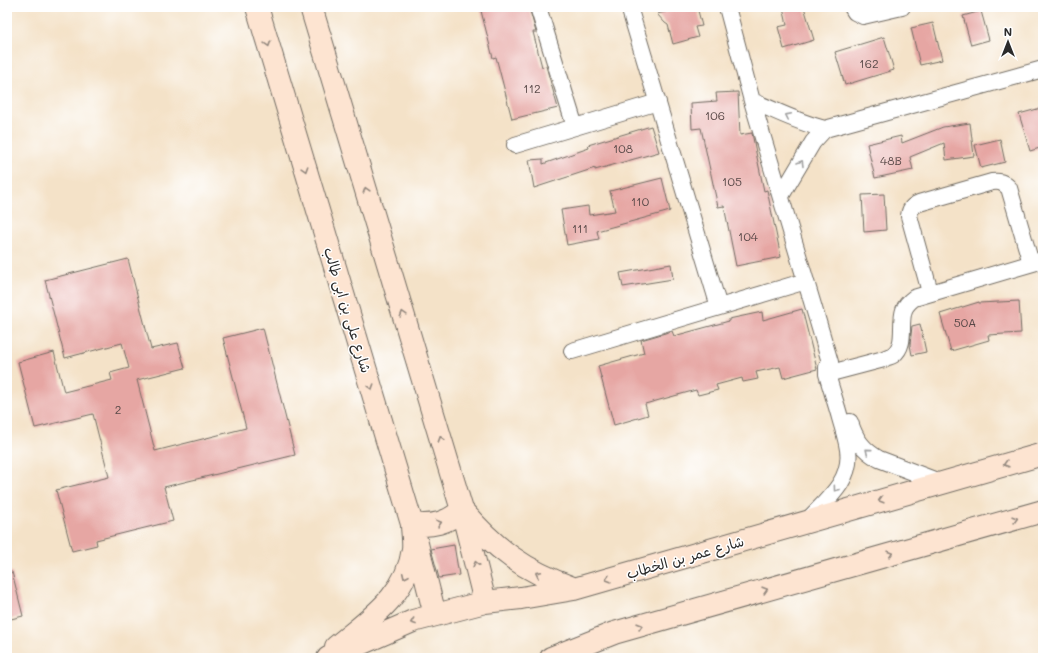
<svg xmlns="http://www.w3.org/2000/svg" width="1050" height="665" font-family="Mali,'Playpen Sans Arabic',sans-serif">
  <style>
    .building { fill: #e6a6a3 }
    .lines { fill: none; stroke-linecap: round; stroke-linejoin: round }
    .street-casing { stroke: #716b62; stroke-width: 18 }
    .secondary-casing { stroke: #716b62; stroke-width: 24 }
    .street { stroke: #fff; stroke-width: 16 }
    .secondary { stroke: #fde4d1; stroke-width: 22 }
    .oneway { stroke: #94887e }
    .oneway2 { stroke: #a0a0a0 }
    .labels { text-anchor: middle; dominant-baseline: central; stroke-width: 3; stroke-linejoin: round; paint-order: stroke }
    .number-label { font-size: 12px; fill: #5a4a49 }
    .street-label { font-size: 14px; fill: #2b2b2b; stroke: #fff }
  </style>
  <rect width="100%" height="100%" fill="#fff"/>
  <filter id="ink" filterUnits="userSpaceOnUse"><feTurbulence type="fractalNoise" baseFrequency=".025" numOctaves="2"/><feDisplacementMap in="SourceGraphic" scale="8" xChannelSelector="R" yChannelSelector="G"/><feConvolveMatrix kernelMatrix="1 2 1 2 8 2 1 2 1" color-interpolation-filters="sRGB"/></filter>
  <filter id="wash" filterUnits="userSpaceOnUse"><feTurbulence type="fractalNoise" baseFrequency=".012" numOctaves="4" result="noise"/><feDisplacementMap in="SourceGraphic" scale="16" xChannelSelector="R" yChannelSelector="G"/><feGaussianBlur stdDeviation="0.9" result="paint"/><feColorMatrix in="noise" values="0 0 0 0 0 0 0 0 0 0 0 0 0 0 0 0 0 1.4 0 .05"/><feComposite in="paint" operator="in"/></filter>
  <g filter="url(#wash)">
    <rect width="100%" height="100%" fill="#f4e2c8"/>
    <g id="blocks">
      <!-- building -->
      <path class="building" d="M480,7H529L536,32H533L542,67L546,66L558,108L512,119L496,57L493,58Z
        M684,7H697L702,26L695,27L698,37L673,44L668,25L665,23L657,14Z
        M783,7H804L814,40L784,49L778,27L787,25Z
        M981,11L989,40L971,45L963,16Z
        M933,23L942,60L920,65L911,28Z
        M884,37L894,70L845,85L835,52Z
        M738,92L740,135L752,133L764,191L767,190L781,257L736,266L724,206L718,207L701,128L692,129L691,103L717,101L716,93Z
        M1041,108L1043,117V147L1030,151L1019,114Z
        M970,123L974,156L946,160L944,143L910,157L913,170L875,178L867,144L901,136L902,143L943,127Z
        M651,126L659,152L595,170V168L534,188L529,160L543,159V164L589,148L588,145Z
        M1000,139L1005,162L981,168L975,145Z
        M662,178L670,211L597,231L599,239L567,245L561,210L588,206L589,215L615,211L610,191Z
        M884,194L886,230L864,232L862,195Z
        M128,259L151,349L178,343L185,368L137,380L155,451L246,428L223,338L263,328L295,455L164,487L173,521L96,540L97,545L72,551L56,490L109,477L93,414L35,428L18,362L54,352L64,392L112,380L110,373L129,368L122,343L65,358L45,280Z
        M671,264L673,279L623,287L620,273Z
        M1019,301L1021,333L988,335L989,340L951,351L940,314L979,302V303Z
        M802,309L817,369L783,378L780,367L756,372L758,379L743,382L742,378L716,385L718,390L698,395L696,390L645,404L648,415L614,425L598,366L644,353L641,340L672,331L674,336L729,321V319L762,312L763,320Z
        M920,324L926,352L912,355L910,345L912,326Z
        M454,545L459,575L439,578L431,549Z
        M12,572L23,616L7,620V573Z"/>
    </g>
  </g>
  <g filter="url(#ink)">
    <use href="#blocks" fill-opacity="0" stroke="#716b62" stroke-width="1"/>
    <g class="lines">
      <!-- street casing -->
      <g class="street-casing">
        <path id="street" d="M538,7L575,127
          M629,7L719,307
          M727,7L752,101L830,362L827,367V374C831,389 836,403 840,418C847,443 855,460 840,484C831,498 818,509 807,521
          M852,7L855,12L863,16L902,7
          M752,101C777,111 799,123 825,129L1043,69
          M515,145L658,102
          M781,196L813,142L825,129
          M930,292L909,216C910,209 912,206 919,203L992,182C999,181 1003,182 1009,188L1031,263
          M572,351L806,281
          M827,374L884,359C886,357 890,357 893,355C907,345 899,324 904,310C906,304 910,301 914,298L1043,260
          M850,422C855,439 863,450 879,459L942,483"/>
      </g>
      <!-- secondary casing -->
      <g class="secondary-casing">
        <path id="secondary" d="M257,7L412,524L435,615
          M311,7L462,510L485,602
          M336,647C369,619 407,596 413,549C414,541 412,532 412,524C432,527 447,523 462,510C495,549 525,571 573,588
          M328,658L413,621L485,602L521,598L574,589L1043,454
          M551,658L614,633L1043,511"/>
      </g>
      <!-- street -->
      <use href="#street" class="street"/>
      <!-- secondary -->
      <use href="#secondary" class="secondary"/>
    </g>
    <!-- one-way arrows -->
    <defs><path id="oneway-chevron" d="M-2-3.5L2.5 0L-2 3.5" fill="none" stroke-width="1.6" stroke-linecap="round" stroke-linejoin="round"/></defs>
    <g class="oneway">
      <use href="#oneway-chevron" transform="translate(268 44) rotate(73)"/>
      <use href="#oneway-chevron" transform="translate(305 169) rotate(73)"/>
      <use href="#oneway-chevron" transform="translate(366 190) rotate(-107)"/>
      <use href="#oneway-chevron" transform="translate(403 314) rotate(-107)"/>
      <use href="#oneway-chevron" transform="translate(371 387) rotate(73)"/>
      <use href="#oneway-chevron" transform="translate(441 439) rotate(-107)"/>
      <use href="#oneway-chevron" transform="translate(1006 464) rotate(164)"/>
      <use href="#oneway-chevron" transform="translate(881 500) rotate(164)"/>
      <use href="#oneway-chevron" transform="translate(1015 519) rotate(-16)"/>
      <use href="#oneway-chevron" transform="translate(439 523) rotate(-16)"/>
      <use href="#oneway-chevron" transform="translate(890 554) rotate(-16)"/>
      <use href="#oneway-chevron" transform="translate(476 564) rotate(-104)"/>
      <use href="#oneway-chevron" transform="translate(538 574) rotate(-153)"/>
      <use href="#oneway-chevron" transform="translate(405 576) rotate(115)"/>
      <use href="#oneway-chevron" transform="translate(608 579) rotate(164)"/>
      <use href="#oneway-chevron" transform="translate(765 590) rotate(-16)"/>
      <use href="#oneway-chevron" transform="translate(413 622) rotate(160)"/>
      <use href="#oneway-chevron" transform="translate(640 626) rotate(-16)"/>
    </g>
    <g class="oneway2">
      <use href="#oneway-chevron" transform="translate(788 116) rotate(-154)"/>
      <use href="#oneway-chevron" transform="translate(801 163) rotate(-59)"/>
      <use href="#oneway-chevron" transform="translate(868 451) rotate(-140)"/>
      <use href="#oneway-chevron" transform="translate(836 489) rotate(126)"/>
    </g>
  </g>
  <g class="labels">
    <!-- number labels -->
    <g class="number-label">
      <text x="869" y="63">162</text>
      <text x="532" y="88">112</text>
      <text x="715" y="115">106</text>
      <text x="623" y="148">108</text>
      <text x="891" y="160">48B</text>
      <text x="732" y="181">105</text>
      <text x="640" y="201">110</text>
      <text x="580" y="228">111</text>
      <text x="748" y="236">104</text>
      <text x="965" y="322">50A</text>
      <text x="118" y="409">2</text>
    </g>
    <!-- street labels -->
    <g class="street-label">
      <text transform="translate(348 310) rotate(73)">شارع على بن ابى طالب</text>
      <text transform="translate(685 557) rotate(-16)">شارع عمر بن الخطاب</text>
    </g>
  </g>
  <!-- margin -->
  <rect width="1050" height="665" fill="none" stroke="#fff" stroke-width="24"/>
  <!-- north arrow -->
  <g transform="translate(1008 42)" stroke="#ffffff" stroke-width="3" paint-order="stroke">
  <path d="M0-3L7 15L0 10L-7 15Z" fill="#2b2b2b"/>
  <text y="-6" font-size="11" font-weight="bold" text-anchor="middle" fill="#2b2b2b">N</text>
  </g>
</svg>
